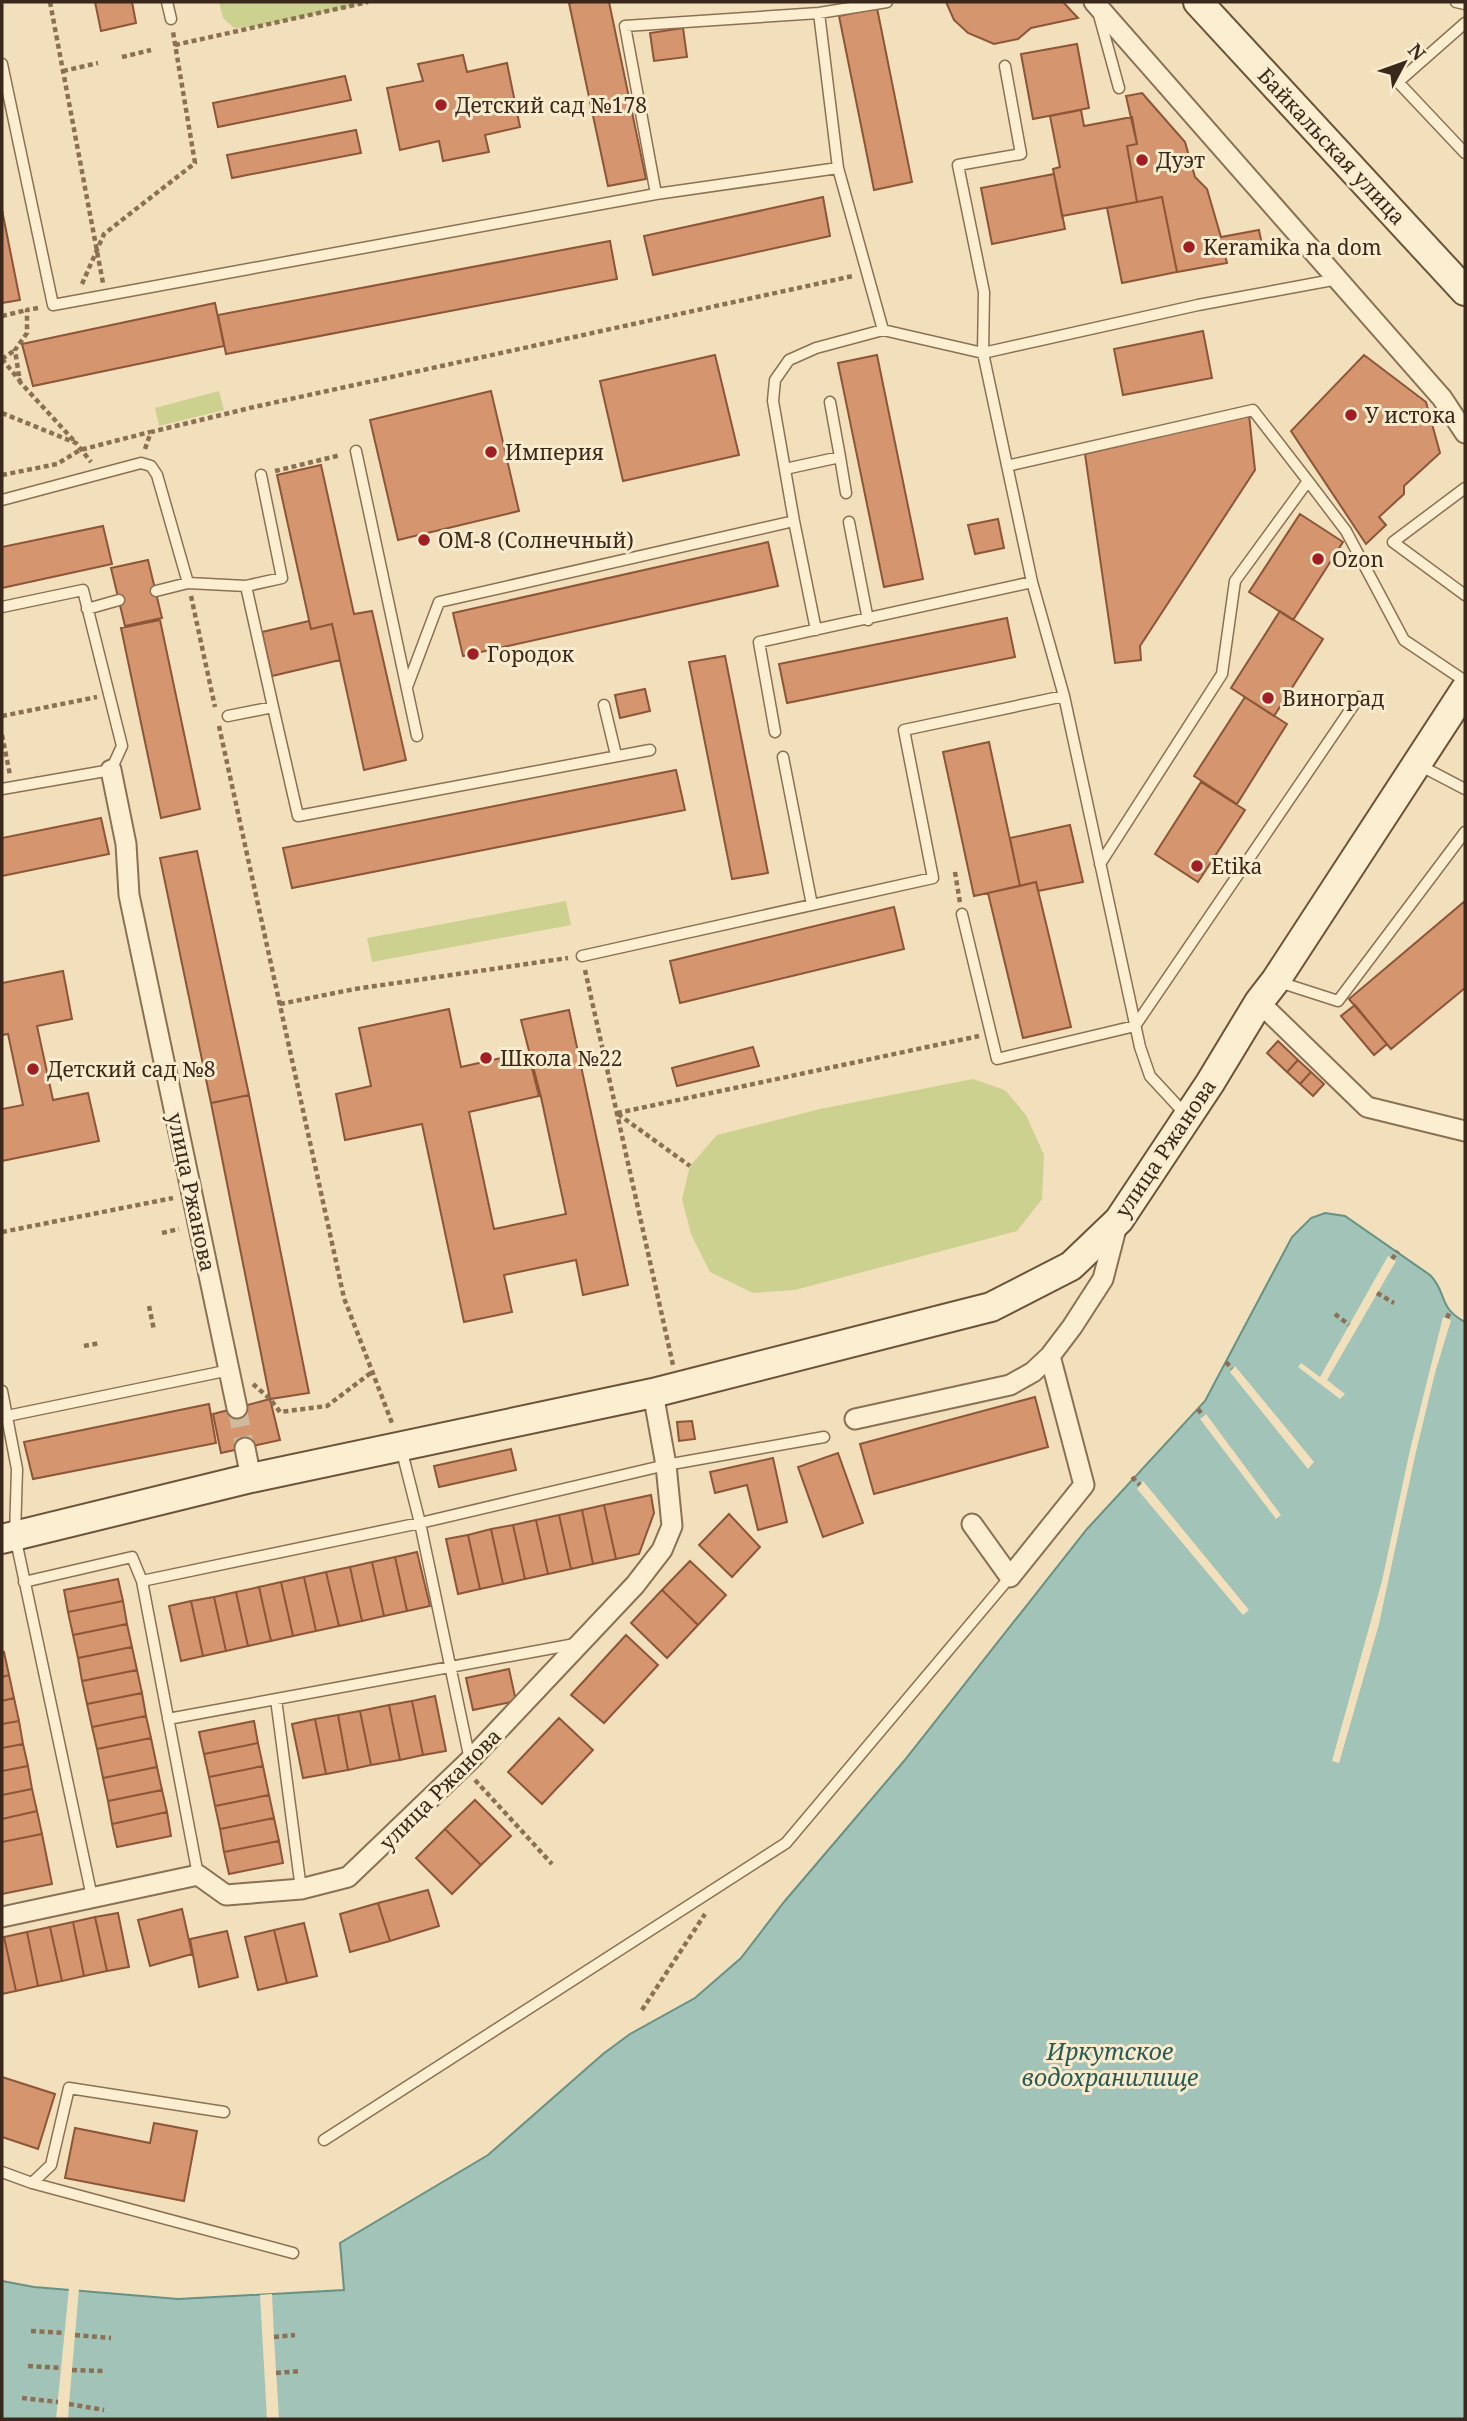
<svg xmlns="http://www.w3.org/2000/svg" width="1467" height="2421" font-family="'Noto Serif',serif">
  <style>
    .green { fill: #ccd190 }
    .water { fill: #a1c3b8; stroke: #689185; stroke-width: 2 }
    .pier { fill: #f2e0bd }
    .building { fill: #d4956f; stroke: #8d5638; stroke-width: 2 }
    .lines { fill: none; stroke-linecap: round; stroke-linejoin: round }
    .street-tunnel { stroke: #cdbb9d; stroke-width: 19; stroke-dasharray: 19 10; stroke-linecap: butt }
    .lane-casing { stroke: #8c7054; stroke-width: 13 }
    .street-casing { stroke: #8c7054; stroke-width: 23 }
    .secondary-casing { stroke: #6d5138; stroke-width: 32 }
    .path { stroke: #8c7054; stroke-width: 4.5; stroke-dasharray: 5 3.5; stroke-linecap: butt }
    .lane { stroke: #fceed1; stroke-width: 10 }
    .street { stroke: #fceed1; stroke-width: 19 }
    .secondary { stroke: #fceed1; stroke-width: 28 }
    .poi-dot { fill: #a11e24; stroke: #f9ebcd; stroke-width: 2.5 }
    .labels { text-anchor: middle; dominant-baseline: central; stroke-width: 6; stroke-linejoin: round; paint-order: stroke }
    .poi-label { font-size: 21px; fill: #39281b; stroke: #f9ebcd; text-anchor: start }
    .street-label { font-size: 21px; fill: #39281b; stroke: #f9ebcd }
    .water-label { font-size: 23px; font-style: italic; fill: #285b56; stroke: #f9ebcd }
  </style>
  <rect width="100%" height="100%" fill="#f2e0bd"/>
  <!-- green -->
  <path class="green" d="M219,2H373L254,27L234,28L223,18Z
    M219,391L224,410L159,426L155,408Z
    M566,901L571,925L372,962L367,938Z
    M973,1079L1005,1090L1026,1115L1044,1155L1042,1199L1017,1231L795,1290L753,1293L710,1272L691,1234L682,1199L690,1166L717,1135L820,1109Z"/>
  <!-- water -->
  <path class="water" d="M1325,1213L1345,1216L1430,1275C1448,1293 1437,1307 1465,1322V2419H2V2281L34,2287L178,2299L344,2290L340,2243L488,2155L603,2054L630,2034L695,1998L741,1958L784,1902L904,1761L1087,1529L1205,1401L1292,1237L1311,1218Z"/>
  <!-- pier -->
  <path class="pier" d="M1388,1256L1396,1261L1327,1380L1345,1394L1340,1399L1298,1367L1301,1363L1320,1377Z
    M1443,1317L1451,1320L1435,1373L1415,1456L1379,1624L1339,1763L1332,1761L1382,1581L1410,1450Z
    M1235,1366L1314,1462L1308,1469L1230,1372Z
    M1206,1414L1281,1515L1276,1519L1200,1419Z
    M1143,1481L1249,1610L1243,1615L1137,1489Z
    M69,2288L79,2289L69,2404L68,2419H56Z
    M272,2294L274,2337L279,2419H267L260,2295Z"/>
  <!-- building -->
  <path class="building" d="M95,2H132L136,23L101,31Z
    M574,2H609L646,179L608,186L569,3Z
    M946,2H1063L1078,18L1031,28L1018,39L994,44L968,33L954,20Z
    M877,8L912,182L874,190L839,16Z
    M683,28L687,57L654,61L650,33Z
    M1077,44L1089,108L1033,119L1021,54Z
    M463,55L467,72L507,63L520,127L485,135L489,152L443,161L439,141L400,150L387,88L423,81L418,64Z
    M345,76L351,100L218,127L213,103Z
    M1142,93L1185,142L1195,177L1207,189L1221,237L1259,230L1262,245L1224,251L1227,263L1177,272L1162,197L1137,202L1127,146L1137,144L1126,96Z
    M1081,110L1084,126L1132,117L1137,144L1127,146L1137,202L1062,216L1053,169L1060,167L1050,116Z
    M356,130L361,153L232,178L227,155Z
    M1054,174L1065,229L992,244L981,188Z
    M823,197L830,236L653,275L644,236Z
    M1162,197L1177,272L1122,283L1107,208Z
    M2,210L20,300L2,303Z
    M610,241L617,279L226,354L218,315Z
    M215,303L224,346L33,386L22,344Z
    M1203,331L1212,378L1123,395L1114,349Z
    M715,355L739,455L623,481L600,381Z
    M877,355L923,579L884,587L838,363Z
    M1364,355L1426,402L1440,453L1404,486V494L1379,517L1386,525L1366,544L1291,431Z
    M491,391L519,511L398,540L370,420Z
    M1249,415L1255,470L1140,646L1141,660L1115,663L1085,454Z
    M321,465L354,614L372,611L406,760L364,770L332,624L311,629L277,475Z
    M1300,514L1343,542L1293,620L1249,592Z
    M998,519L1004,548L975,554L968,525Z
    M103,526L112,564L2,588V547Z
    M768,542L778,586L463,656L453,613Z
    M148,560L162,618L125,626L111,568Z
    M1280,611L1323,639L1274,716L1231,688Z
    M1007,618L1015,657L787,703L779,664Z
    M160,620L200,809L161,818L121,628Z
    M309,621L311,629L332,624L340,660L272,676L262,632Z
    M725,656L768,873L732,879L689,662Z
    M645,689L650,711L620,718L615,695Z
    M1245,697L1287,724L1237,804L1194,776Z
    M989,742L1020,886L974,896L943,752Z
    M676,770L685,810L292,888L283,848Z
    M1201,782L1245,810L1198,882L1155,854Z
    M101,818L109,854L2,876V838Z
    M1070,825L1083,882L1038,891L1036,882L1020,886L1010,838Z
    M197,851L249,1095L211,1103L160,858Z
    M1036,882L1071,1027L1023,1038L988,893Z
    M1465,901V988L1391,1049L1349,999Z
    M894,907L904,949L680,1003L670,961Z
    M63,971L72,1019L37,1026L53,1100L88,1093L99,1141L2,1161V1109L23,1105L8,1034L2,1035V983Z
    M1355,1005L1387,1044L1374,1055L1341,1016Z
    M449,1009L461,1067L528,1052L539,1096L469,1112L494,1229L566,1214L541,1097L521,1020L569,1010L628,1285L583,1295L576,1260L504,1275L512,1312L464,1322L422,1124L345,1140L336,1094L371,1086L359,1028Z
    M1278,1041L1298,1060L1287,1072L1267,1053Z
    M753,1047L759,1066L677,1086L672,1068Z
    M1298,1060L1311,1072L1300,1084L1287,1072Z
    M1311,1072L1324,1084L1313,1096L1300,1084Z
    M249,1095L309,1393L270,1399L211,1103Z
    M1035,1397L1048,1447L874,1494L860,1444Z
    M270,1399L280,1440L221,1453L213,1414Z
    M209,1404L216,1443L33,1479L24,1442Z
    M692,1421L695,1439L679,1441L677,1422Z
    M511,1449L516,1470L439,1487L434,1466Z
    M838,1453L863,1523L823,1537L798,1467Z
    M773,1458L787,1522L758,1530L747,1485L715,1493L710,1472Z
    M651,1495L654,1513L639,1554L616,1559L604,1505Z
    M604,1505L616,1559L593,1564L582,1510Z
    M582,1510L593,1564L571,1569L559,1515Z
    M729,1514L760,1547L732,1577L699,1545Z
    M559,1515L571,1569L548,1574L536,1520Z
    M536,1520L548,1574L525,1579L513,1525Z
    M513,1525L525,1579L503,1584L491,1529Z
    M491,1529L503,1584L480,1589L468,1535Z
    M468,1535L480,1589L458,1594L446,1539Z
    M417,1552L430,1606L407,1611L395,1557Z
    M395,1557L407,1611L384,1616L372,1562Z
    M690,1561L726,1595L698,1625L662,1590Z
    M372,1562L384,1616L362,1621L350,1567Z
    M350,1567L362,1621L339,1626L326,1572Z
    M326,1572L339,1626L316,1631L304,1577Z
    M304,1577L316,1631L293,1636L281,1582Z
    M118,1579L123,1601L68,1612L64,1590Z
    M281,1582L293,1636L271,1641L259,1587Z
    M259,1587L271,1641L248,1646L236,1592Z
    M662,1590L698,1625L667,1658L631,1623Z
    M236,1592L248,1646L226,1651L214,1597Z
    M214,1597L226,1651L203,1656L191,1601Z
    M123,1601L127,1624L73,1635L68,1612Z
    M191,1601L203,1656L181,1661L169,1606Z
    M127,1624L132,1647L78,1658L73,1635Z
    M626,1635L658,1665L604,1723L571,1695Z
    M132,1647L137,1670L82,1681L78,1658Z
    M4,1652L9,1675L2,1677V1653Z
    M509,1669L516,1701L473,1710L466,1678Z
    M137,1670L142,1693L87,1704L82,1681Z
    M9,1675L14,1698L2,1701V1677Z
    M142,1693L146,1716L92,1727L87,1704Z
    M435,1696L446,1751L423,1755L412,1701Z
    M14,1698L19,1721L2,1724V1701Z
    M412,1701L423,1755L400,1760L389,1705Z
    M389,1705L400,1760L371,1765L360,1711Z
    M360,1711L371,1765L348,1770L338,1715Z
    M338,1715L348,1770L326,1774L315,1719Z
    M146,1716L151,1738L97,1749L92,1727Z
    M559,1718L593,1750L542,1804L508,1772Z
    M315,1719L326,1774L303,1778L292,1724Z
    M19,1721L23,1744L2,1748V1724Z
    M254,1721L258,1743L204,1754L199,1732Z
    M151,1738L157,1767L103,1778L97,1749Z
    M258,1743L263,1766L209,1777L204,1754Z
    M23,1744L28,1766L2,1771V1748Z
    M28,1766L32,1789L2,1795V1771Z
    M263,1766L269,1795L215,1806L209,1777Z
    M157,1767L162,1790L108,1801L103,1778Z
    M32,1789L37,1811L2,1819V1795Z
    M162,1790L167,1812L112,1824L108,1801Z
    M269,1795L274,1818L220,1829L215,1806Z
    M475,1800L511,1836L481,1865L445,1829Z
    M37,1811L42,1834L2,1842V1819Z
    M167,1812L171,1836L117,1847L112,1824Z
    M274,1818L279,1841L224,1852L220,1829Z
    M445,1829L481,1865L452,1894L416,1858Z
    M42,1834L52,1884L2,1894V1842Z
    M279,1841L283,1863L229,1874L224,1852Z
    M428,1890L439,1926L390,1941L378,1903Z
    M378,1903L390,1941L350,1952L340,1914Z
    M182,1909L192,1954L150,1966L138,1920Z
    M118,1913L129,1967L107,1971L95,1917Z
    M95,1917L107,1971L84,1976L73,1922Z
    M73,1922L84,1976L62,1981L50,1927Z
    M304,1923L317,1976L287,1983L274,1930Z
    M50,1927L62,1981L38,1986L27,1932Z
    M274,1930L287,1983L258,1990L245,1937Z
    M227,1931L238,1977L199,1987L190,1939Z
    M27,1932L38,1986L16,1991L4,1937Z
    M2,1937H4L16,1991L2,1994Z
    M2,2077L55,2094L38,2149L2,2137Z
    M154,2123L197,2131L184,2201L65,2178L75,2128L150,2143Z"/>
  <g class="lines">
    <!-- street-tunnel -->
    <path class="street-tunnel" d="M237,1408L245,1448"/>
    <!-- lane casing -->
    <g class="lane-casing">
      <path id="lane" d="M167,2L171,19
        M1456,2L1465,4
        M819,13L838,168L883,330
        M1099,15L1119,88
        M1465,23L1398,82L1465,153
        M2,64L53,305L656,194
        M1005,66L1021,154L958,165L984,292L983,353L1032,582
        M838,168L656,194L625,26L819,13L887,2
        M356,451L417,736
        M840,457L846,493
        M1007,466L1253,410L1308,481
        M785,469L840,457L830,402
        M261,475L282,578L246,586L273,707
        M1465,488L1393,542L1465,595
        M2,500L141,463L151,466L157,475L188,583L246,586
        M794,521L816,630
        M849,522L868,620
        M156,591L188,583
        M2,607L83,590L122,746L111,770L2,789
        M87,609L119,600
        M407,687L439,602L794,521L773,401L775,380L789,360L816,348L883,330L983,353L1198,305L1338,279
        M604,705L616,755
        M228,716L273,707L298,816L650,750
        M775,732L759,642L1032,582L1064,696L1140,1047L1150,1076L1187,1116
        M783,757L812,905
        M1419,765L1465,789
        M1100,864L1222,674L1235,581L1308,481L1346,531L1404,640L1465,681
        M962,914L997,1059L1135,1026L1359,697
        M582,956L933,878L904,730L1064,696
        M1279,982L1338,1001L1465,832
        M2,1391L17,1469L15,1536L92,1897
        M7,1416L230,1370
        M401,1448L420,1523L470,1760
        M142,1581L420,1523L666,1465L824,1437
        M24,1582L132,1557L142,1581L198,1875
        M276,1699L301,1889
        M168,1719L575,1644
        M324,2140L786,1843L1010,1577
        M2,2172L32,2183L51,2165L69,2088L224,2112
        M32,2183L293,2253"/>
    </g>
    <!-- street casing -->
    <g class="street-casing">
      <path id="street" d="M1094,2L1442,398L1465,433
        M111,770L126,844L129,895L237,1408
        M1259,1002L1367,1107L1465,1131
        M855,1419L1010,1385L1033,1372L1050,1356L1072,1327L1103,1279L1118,1221
        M245,1448L251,1478
        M972,1524L1010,1577L1084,1485L1050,1356
        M2,1917L198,1875L226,1895L301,1889L348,1877L470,1760L635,1585L662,1550L672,1526L666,1465L653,1393"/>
    </g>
    <!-- secondary casing -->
    <g class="secondary-casing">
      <path id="secondary" d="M1198,2L1465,291
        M2,1539L251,1478L653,1393L991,1307L1071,1266L1119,1220L1210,1083L1259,1002L1276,980L1465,690"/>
    </g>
    <!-- path -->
    <path class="path" d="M50,2L103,283
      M175,45L368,2
      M122,57L151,50
      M63,71L98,63
      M82,284L104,234L195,163L173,32
      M38,308L27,310V333L15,350L20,382L76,443
      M2,316L27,310
      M2,359L20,381
      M2,359L15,350
      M2,413L76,443L91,462
      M145,449L151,432L254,407L853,276
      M275,471L341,455
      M2,475L57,464L80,450L150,432
      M191,596L215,707
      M2,716L97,697
      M219,726L344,1298L392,1423
      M2,735L10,775
      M955,872L960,903
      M585,970L673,1365
      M280,1004L355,989L568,958
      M617,1113L979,1036
      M618,1114L690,1166
      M2,1232L173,1198
      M162,1233L179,1229
      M1392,1259L1398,1251
      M1377,1293L1394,1303
      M149,1306L154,1330
      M1335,1314L1349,1325
      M1447,1318L1450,1311
      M84,1346L100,1343
      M1226,1362L1232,1369
      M253,1384L270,1399L280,1412L327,1406L372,1372
      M1198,1409L1203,1416
      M1132,1477L1140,1485
      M475,1780L552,1864
      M642,2010L705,1914
      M31,2331L65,2333
      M75,2335L111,2338
      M274,2337L295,2335
      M28,2366L62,2368
      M72,2370L106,2371
      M276,2373L301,2371
      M22,2398L58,2402
      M69,2404L104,2410"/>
    <!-- lane -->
    <use href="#lane" class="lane"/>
    <!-- street -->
    <use href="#street" class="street"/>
    <!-- secondary -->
    <use href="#secondary" class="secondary"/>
  </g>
  <!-- markers -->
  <g class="poi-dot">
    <circle cx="441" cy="105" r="7"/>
    <circle cx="1142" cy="160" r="7"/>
    <circle cx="1189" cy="247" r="7"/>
    <circle cx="1351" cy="415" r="7"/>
    <circle cx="491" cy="452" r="7"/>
    <circle cx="424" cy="540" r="7"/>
    <circle cx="1318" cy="559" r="7"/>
    <circle cx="473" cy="654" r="7"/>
    <circle cx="1268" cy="698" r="7"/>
    <circle cx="1197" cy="866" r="7"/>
    <circle cx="486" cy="1058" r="7"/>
    <circle cx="33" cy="1069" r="7"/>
  </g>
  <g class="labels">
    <!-- poi labels -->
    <g class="poi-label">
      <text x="455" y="105">Детский сад №178</text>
      <text x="1156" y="160">Дуэт</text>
      <text x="1203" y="247">Keramika na dom</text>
      <text x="1365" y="415">У истока</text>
      <text x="505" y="452">Империя</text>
      <text x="438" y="540">ОМ-8 (Солнечный)</text>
      <text x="1332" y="559">Ozon</text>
      <text x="487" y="654">Городок</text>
      <text x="1282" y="698">Виноград</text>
      <text x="1211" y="866">Etika</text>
      <text x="500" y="1058">Школа №22</text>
      <text x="47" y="1069">Детский сад №8</text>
    </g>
    <!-- street labels -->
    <g class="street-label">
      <text transform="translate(1332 146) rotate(47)">Байкальская улица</text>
      <text transform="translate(1165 1148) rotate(-56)">улица Ржанова</text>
      <text transform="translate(192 1192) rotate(78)">улица Ржанова</text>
      <text transform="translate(440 1789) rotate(-45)">улица Ржанова</text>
    </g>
    <!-- water labels -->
    <g class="water-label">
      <text x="1110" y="2051">Иркутское<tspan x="1110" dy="26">водохранилище</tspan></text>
    </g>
  </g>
  <!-- border -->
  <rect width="1467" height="2421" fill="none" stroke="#39281b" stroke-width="7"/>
  <!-- north arrow -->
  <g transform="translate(1404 63) rotate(49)" stroke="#f9ebcd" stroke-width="5" paint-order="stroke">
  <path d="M0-5L12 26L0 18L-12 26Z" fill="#39281b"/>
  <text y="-10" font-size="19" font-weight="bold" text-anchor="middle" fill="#39281b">N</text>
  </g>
</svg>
